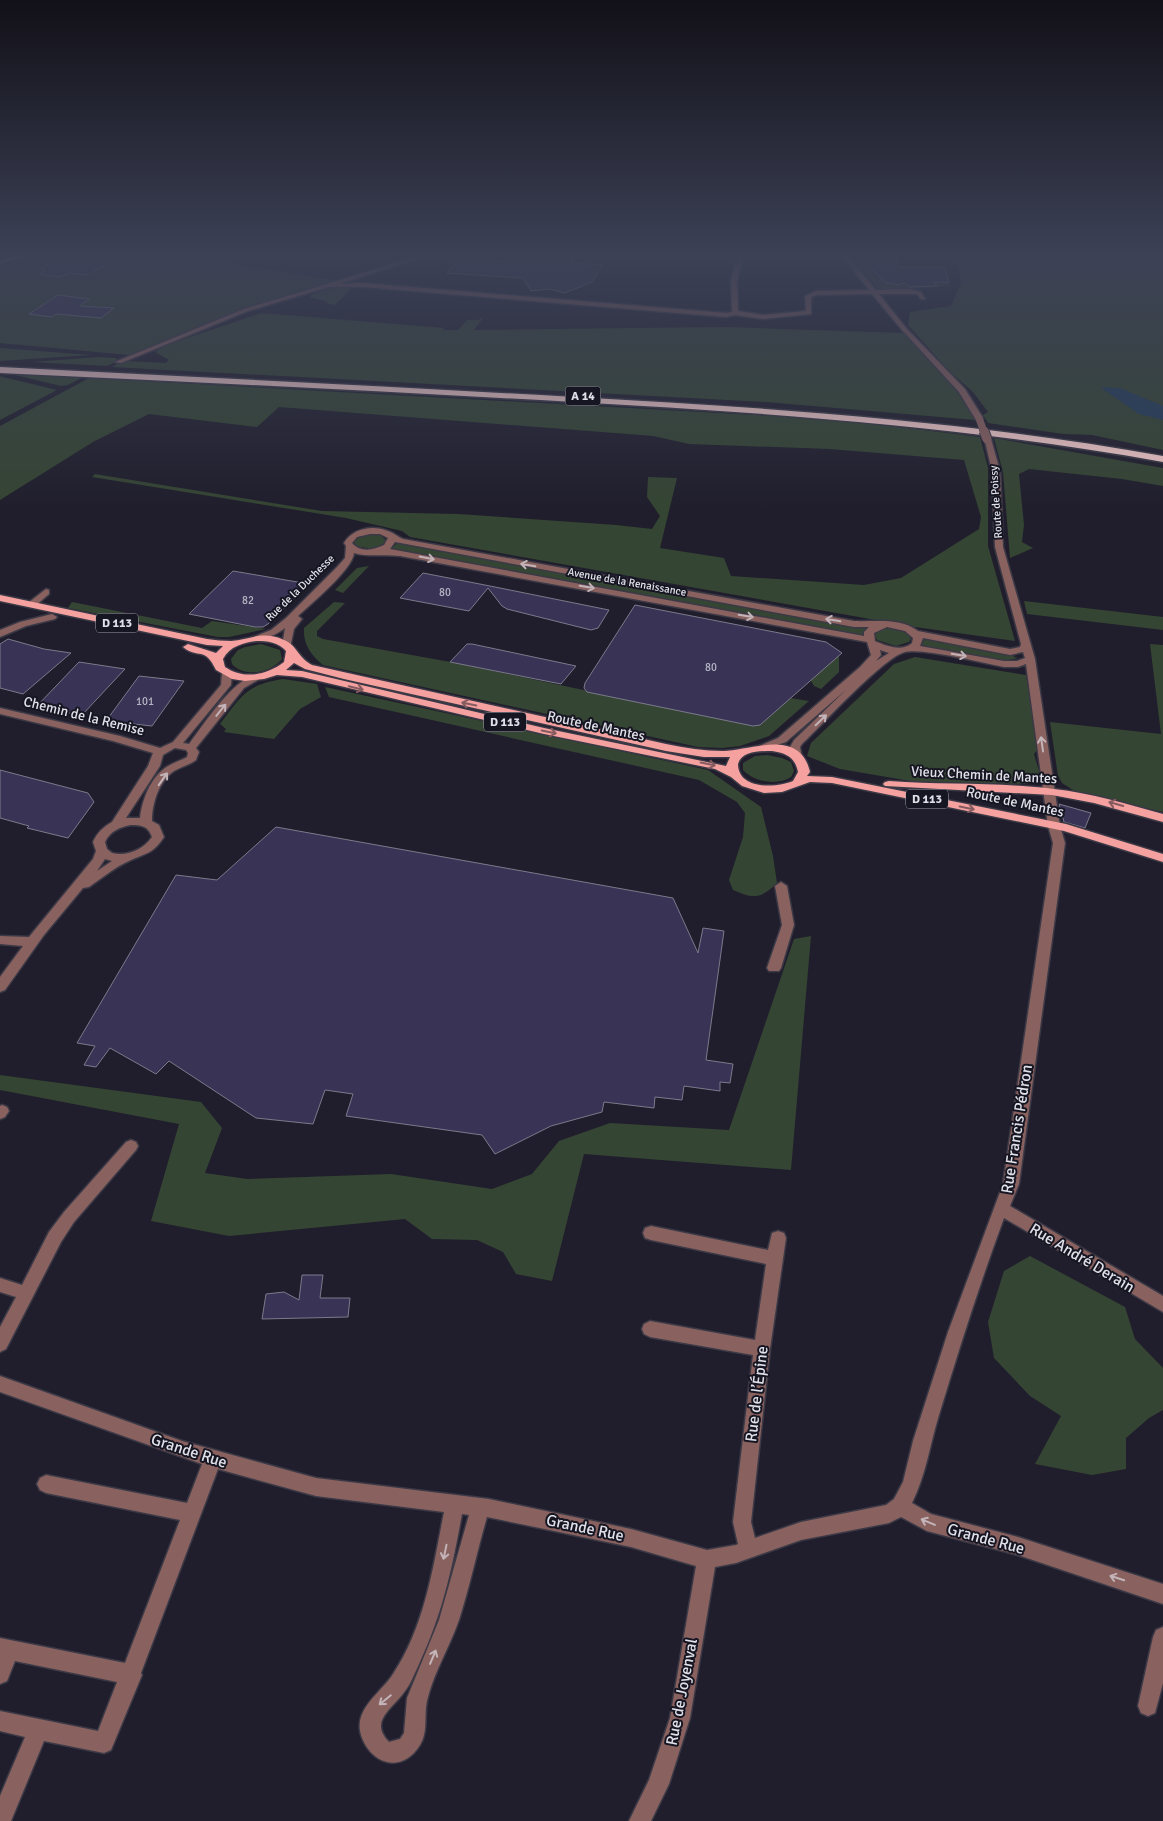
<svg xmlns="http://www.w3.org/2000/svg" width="1163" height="1821" font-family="Signika,sans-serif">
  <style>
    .green { fill: #354533 }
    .water { fill: #253e5a }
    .building { fill: #393456; stroke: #7b7a8b }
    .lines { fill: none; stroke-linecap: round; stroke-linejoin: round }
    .minor-casing { stroke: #3b3946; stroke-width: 3 }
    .major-casing { stroke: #3b3946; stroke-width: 3 }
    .highway-casing { stroke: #3b3946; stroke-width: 3 }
    .minor { fill: #89615f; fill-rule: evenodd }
    .major { fill: #f5a19f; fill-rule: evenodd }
    .highway { fill: #f8cecc; fill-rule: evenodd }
    .minor-bridge-far1-casing { stroke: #3b3946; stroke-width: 8; stroke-linecap: butt }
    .minor-bridge-casing { stroke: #3b3946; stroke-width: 11; stroke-linecap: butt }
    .minor-bridge-far1 { stroke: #89615f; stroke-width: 7 }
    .minor-bridge { stroke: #89615f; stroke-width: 9 }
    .oneway { stroke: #c2b4b9 }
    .oneway2 { stroke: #865b60 }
    .labels { text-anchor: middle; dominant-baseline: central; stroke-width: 4; stroke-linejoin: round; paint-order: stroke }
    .far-street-label { font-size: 11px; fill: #e0e0e9; stroke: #161522 }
    .number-label { font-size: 11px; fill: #b6b5c4 }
    .shield { fill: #161522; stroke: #a3a3ad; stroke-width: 1 }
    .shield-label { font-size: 12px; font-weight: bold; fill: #e0e0e9 }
    .street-label { font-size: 14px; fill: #e0e0e9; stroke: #161522 }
    .near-street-label { font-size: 16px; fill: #e0e0e9; stroke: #161522 }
  </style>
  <rect width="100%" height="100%" fill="#201e2c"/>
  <!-- green -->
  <path class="green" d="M39,255H112L141,259L150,255H215L206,260L339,281L225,316L129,355L0,343V266Z
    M957,255H1163V450L1092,435L1063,434L988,423L983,415L988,412L973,392L949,371L908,325L910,312L951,306L961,283Z
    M859,256L871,257L931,282L953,286L879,290L852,259Z
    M353,287L335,305L326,303L328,302L310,297L311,295L327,289Z
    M261,313L444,328L443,330H458L467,320H479L481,318H483L474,330L726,327L905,333L969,405L975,420L766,402L112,367L123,361L166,363L169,360L155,352L166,345Z
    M0,348L91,355L0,361Z
    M99,357L116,358L117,361L107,366L32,362Z
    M11,374L85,376L68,385L61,386Z
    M0,376L3,377L57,390L0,420Z
    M89,378L791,417L858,422L980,437L988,468V546L1015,641L915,627L410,537L402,531L346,518L92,477L95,474L322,511L458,514L616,525L652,529L660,516L647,497L648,477L677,478L660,548L724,558L731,576L864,585L901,578L979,529L981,517L964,460L829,449L689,444L653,436L279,407L257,427L149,414L93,442L0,500V426Z
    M994,438L1163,468V486L1122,479L1029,469L1019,474L1024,525L1022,542L1033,548L1010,558L1003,472Z
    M368,534L380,535L386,540V543L372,549L356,546L354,543L357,537Z
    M397,543L870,629L867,636L391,549Z
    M369,566L343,593L335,590L357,568Z
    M1024,601L1163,617V630L1027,614Z
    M72,602L202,628L212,621L266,629L229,637H218L68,608Z
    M334,602L345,603L317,631V636L323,639L456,663L753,726L760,725L790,698L809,701L769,736L740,746L722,748L698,747L323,665C311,655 303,645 304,628Z
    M895,628L908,633L911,639L909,642L896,646L877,640L875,634L881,629Z
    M924,639L1007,654L1018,658L1003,661L921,647Z
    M261,644L280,650L282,659C271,673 244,678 232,664L231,659L238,650L245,647Z
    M1150,644L1163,645V812L1076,792L1062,783L1058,776L1050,722L1161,734Z
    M839,654V672L821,689L814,686L810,679Z
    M915,657L1026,675L1039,748L1034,754L1039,771L1045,774L1044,784L922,783L840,769L807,756L811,743L894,664Z
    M283,679L317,684L321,697L300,709L274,739L224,732L226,729L220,724C242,695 246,685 283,679Z
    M325,687L708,770L761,807L773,856L777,883C761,899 753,899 733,890L729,880L743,837L745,813L737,802L699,780L329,697Z
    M767,755L782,758L791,762L794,771L791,777C777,786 754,782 743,770V763L755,756Z
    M811,936L791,1170L584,1154L552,1281L516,1274L503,1252L477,1240L432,1239L405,1219L229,1236L151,1221L179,1124L0,1090V1075L201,1102L222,1128L205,1173L247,1179L391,1174L492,1189L532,1174L559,1141L610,1123L729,1130L794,939Z
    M1030,1256L1125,1307L1135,1339L1163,1368V1410L1149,1418L1126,1438V1469L1092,1475L1035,1464L1061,1416L1030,1396L994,1358L988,1322L1004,1271Z"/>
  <!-- water -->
  <path class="water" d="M1100,387L1120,388L1163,406V420L1139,414Z"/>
  <!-- building -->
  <path class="building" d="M69,255H92L114,260L87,275L69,273L60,277L39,274L46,270L39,269Z
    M514,255H576L571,263L603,265L592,282L565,293L549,289L531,291L523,278L447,273L459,260L508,262Z
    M889,257L897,258L898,267H945L949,283L933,282L937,286L910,287L904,283L898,285L885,282L861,258Z
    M58,295L89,299L80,306L114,308L101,318L56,314L52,317L29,314Z
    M233,571L309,584L268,624L263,627H255L189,614Z
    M423,573L490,586L609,610L598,628L591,630L507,609L502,606L488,588L469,611L400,598Z
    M635,605L826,642L842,653L760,725L753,726L587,692L584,688L585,683Z
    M8,639L44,649L71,653L23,694L0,688V644Z
    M467,644H472L576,666L561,684L450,662Z
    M79,662L125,669L82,715L35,708Z
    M139,676L184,681L152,726L106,721Z
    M0,770L88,793L94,802L68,838L27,828L29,826L0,818Z
    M1059,804L1091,813L1085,828L1064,822Z
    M276,827L673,898L698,953L703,928L724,931L706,1060L733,1064L730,1083L720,1082V1091L684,1086L682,1100L655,1097L654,1108L604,1102L602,1112L551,1126L495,1154L482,1135L346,1116L353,1094L325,1090L313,1124L256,1118L169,1061L156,1074L110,1048L96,1067L84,1065L95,1046L77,1043L176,875L217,880Z
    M302,1275H323L320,1298H350L348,1317L262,1319L266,1294L284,1292L299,1300Z"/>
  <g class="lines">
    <!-- minor casing -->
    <g class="minor-casing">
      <path id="minor" d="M422,255H431L339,284L363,283L726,313L732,312L731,280L738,255H744L737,280L738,311L763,315L806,311L805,296L816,291L869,290L841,255H847L876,290L909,289L921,292L925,299H921L917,294H879L906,328L965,389L983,418L976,420L959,392L902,330L872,294L817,295L811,297V314L763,319L735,315L726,317L363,287H329L248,311L121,363L115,362L244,309Z
        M984,437L991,439L1000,471L1003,547L1035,659L1060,826L1065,843L1019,1184L1010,1206L1163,1296V1312L1004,1218C980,1283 959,1349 939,1415C930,1444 926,1475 912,1503L931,1514L1018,1537L1163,1584V1604L1018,1555L927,1531L901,1517L889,1523L801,1540L736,1563L715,1567L690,1718L669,1784L651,1821H629L649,1780L670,1718L696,1566L631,1547L487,1517C477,1551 470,1586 459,1620C450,1646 435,1670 428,1697C423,1713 429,1731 420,1745C402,1774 371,1765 361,1735C353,1709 382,1692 393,1674C425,1626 433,1567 444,1512L316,1496L218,1469L141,1673L142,1675L111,1750L104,1753L44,1741L11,1821H0V1796L25,1737L0,1731V1711L98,1731L117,1682L15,1661L7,1681L0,1684V1638L125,1663L180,1520L46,1493L40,1490L37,1484L40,1478L46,1475L187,1503L202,1464L0,1392V1376L182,1441L316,1478L489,1499L631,1529L707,1550L736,1545L738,1544L733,1522L753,1355L650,1337L644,1334L642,1329L644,1324L650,1321L755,1340L766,1264L651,1240L645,1238L643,1233L645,1228L651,1226L768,1250L772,1233L778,1231L784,1233L786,1238L770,1349L751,1522L755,1538L801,1522L886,1505L894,1499L903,1482L913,1441L948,1332L1003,1184L1053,843L1048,826L1026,664L1018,667H1004C983,663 923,648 905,652C884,657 822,725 802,744L800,747L802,757L797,760L792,757L790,747L794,740L847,689L786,742L762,750L757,747L778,738L860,667L871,655L867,642L400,556C386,554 366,557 354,553C353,569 311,604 298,616L302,619L294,629L290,648H284L282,646L285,628C276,635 267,638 256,641L251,638L271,630L286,618L337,567L345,558L346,546L344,543C353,528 373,525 388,531C394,533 398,537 403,539L854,621C875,622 900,617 918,631L1010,649L1020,647L1021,644L995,547L992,471ZM370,534H380L388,538L384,545C373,550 361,553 352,543L357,537ZM395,542L854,627H869L864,632V636L390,549ZM887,627L905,631L913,638L912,643C902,652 886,646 875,641L874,633ZM923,638L1010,655L1023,652L1025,658L1017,661H1004L920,646ZM880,650L889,653L876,661L881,655ZM462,1514L469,1515L439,1620L407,1698L404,1733L400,1739L389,1742C370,1722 389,1711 402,1695C407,1689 411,1682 414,1675C441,1619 451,1575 462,1514Z
        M46,589L49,590V594L34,607H28V603Z
        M52,614L57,617L55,619L26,626L0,637V630L20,622Z
        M227,670L232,673L231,685L183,743L189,744C202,727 238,670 262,675L263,677L244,688L196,748L199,752L196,760C189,765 181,767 174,771C159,781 152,803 152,821L159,825L164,837C153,854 146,853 129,861C115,867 102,878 89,887L83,888L44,935L5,990L0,992V977L23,946L0,944V936L29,937L93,859L96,851L93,842C97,833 103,827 112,822L148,766L153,753L113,741L0,714V708L120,736L160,748L173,742L221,685L222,673ZM175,748L186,750L188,753L187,757C180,761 172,763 165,768C150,779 142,800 140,818H126L160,766L163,755ZM131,825C142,825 148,826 152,837C144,849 127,857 112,853L107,849L105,842C110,831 120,827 131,825ZM105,859L112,861L97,871Z
        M781,882L787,886L794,925L781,968L779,971H769L767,968L782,925L775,886Z
        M2,1105L7,1107L9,1111L5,1117L0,1119V1106Z
        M131,1140L136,1142L138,1146L136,1150L74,1222L61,1242L6,1349L0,1352V1327L16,1297L0,1292V1278L22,1285L49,1232L64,1212L126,1142Z
        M1163,1627V1683L1155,1713L1148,1716L1141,1713L1138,1706L1153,1637L1156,1630Z"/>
    </g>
    <!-- major casing -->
    <g class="major-casing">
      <path id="major" d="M20,255H30L0,264V260Z
        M0,595L207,639C215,640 223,641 231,641C250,640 262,630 284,640C297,645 298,658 312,665L666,744C685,748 704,751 723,751C752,750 800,728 810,772L807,776L832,777L1066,824L1163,854V862L1064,831L832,783L810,782L782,792L764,793L742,786L731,777L715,769L544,734L302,677L277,675L264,679L245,681L232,679L216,670C204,645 199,660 183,647L188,644L216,653L223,646L207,645L0,601ZM256,641C268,641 278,642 286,651L284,662C267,675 244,680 225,667L223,659C230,646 243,643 256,641ZM294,663L305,669L344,679L666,751L704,757H730L726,766L544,728L302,671L286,670ZM772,751C786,753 795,757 798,772L793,781C777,788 738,790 738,764C742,751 759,751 772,751Z
        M889,781C944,785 1000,782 1054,789C1091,793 1127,804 1163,814V822L1094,803L1052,795L885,786L883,784L885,782Z"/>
    </g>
    <!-- highway casing -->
    <g class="highway-casing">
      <path id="highway" d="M0,367C191,377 383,386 574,397C772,408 968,421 1163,456V462C968,427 772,413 574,402C383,391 191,382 0,373Z"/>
    </g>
    <!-- minor -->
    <use href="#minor" class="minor"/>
    <!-- major -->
    <use href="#major" class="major"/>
    <!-- highway -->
    <use href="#highway" class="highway"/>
    <!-- minor-bridge-far1 casing -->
    <g class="minor-bridge-far1-casing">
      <path id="minor-bridge-far1" d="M979,418L984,432"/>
    </g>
    <!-- minor-bridge casing -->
    <g class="minor-bridge-casing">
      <path id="minor-bridge" d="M984,431L987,439"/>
    </g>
    <!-- minor-bridge-far1 -->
    <use href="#minor-bridge-far1" class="minor-bridge-far1"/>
    <!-- minor-bridge -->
    <use href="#minor-bridge" class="minor-bridge"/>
  </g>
  <!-- one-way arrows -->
  <defs><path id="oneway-shaft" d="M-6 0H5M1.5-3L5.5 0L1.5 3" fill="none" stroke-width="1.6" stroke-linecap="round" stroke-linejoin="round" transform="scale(1.25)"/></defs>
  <g class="oneway">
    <use href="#oneway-shaft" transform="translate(427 558) rotate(11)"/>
    <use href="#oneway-shaft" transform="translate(528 565) rotate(-170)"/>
    <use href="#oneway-shaft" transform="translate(587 587) rotate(10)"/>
    <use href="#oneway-shaft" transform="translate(746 616) rotate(10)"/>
    <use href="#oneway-shaft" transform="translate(833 620) rotate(-170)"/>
    <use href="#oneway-shaft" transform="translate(959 655) rotate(10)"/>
    <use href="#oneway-shaft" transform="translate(221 710) rotate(-51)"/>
    <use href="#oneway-shaft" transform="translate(821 720) rotate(-44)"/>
    <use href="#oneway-shaft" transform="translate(1042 744) rotate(-98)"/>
    <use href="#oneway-shaft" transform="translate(163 779) rotate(-55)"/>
    <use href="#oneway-shaft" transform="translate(928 1522) rotate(-157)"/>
    <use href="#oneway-shaft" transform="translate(445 1552) rotate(102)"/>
    <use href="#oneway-shaft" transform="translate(1117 1578) rotate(-162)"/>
    <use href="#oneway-shaft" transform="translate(433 1657) rotate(-67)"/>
    <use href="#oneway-shaft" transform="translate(385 1700) rotate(141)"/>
  </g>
  <g class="oneway2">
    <use href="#oneway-shaft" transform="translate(356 688) rotate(14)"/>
    <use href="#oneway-shaft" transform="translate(469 704) rotate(-168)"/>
    <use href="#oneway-shaft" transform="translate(549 732) rotate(12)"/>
    <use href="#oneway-shaft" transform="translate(708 764) rotate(11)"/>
    <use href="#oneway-shaft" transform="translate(1116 804) rotate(-164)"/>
    <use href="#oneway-shaft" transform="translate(967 808) rotate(12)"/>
  </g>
  <!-- sky -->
  <linearGradient id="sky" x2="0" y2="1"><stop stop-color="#121018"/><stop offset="0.5" stop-color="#3c4156"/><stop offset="1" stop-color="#3c4156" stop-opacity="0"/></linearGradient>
  <rect width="1163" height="510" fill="url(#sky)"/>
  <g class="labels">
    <!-- far-street labels -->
    <g class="far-street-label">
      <text transform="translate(996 502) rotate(-94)">Route de Poissy</text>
      <text transform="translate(627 582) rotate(10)">Avenue de la Renaissance</text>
      <text transform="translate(300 588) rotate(-44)">Rue de la Duchesse</text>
    </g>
    <!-- number labels -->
    <g class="number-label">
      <text x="445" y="592">80</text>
      <text x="248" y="600">82</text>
      <text x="711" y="667">80</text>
      <text x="145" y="701">101</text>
    </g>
    <!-- shield labels -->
    <g class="shield">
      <rect x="565.5" y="386.5" width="35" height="19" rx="4"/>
      <rect x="96" y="613.5" width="42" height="19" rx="4"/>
      <rect x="484" y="712.5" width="42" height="19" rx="4"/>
      <rect x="906" y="789.5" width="42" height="19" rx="4"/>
    </g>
    <g class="shield-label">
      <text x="583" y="396">A 14</text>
      <text x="117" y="623">D 113</text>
      <text x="505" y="722">D 113</text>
      <text x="927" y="799">D 113</text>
    </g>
    <!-- street labels -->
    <g class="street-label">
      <text transform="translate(84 716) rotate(14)">Chemin de la Remise</text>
      <text transform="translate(596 726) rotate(12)">Route de Mantes</text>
      <text transform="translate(984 775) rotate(3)">Vieux Chemin de Mantes</text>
      <text transform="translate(1015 802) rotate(12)">Route de Mantes</text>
    </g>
    <!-- near-street labels -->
    <g class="near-street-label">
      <text transform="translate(1017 1129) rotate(-81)">Rue Francis Pédron</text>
      <text transform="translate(1082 1258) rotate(31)">Rue André Derain</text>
      <text transform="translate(757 1394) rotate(-83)">Rue de l’Épine</text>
      <text transform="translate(189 1451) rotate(18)">Grande Rue</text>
      <text transform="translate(585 1528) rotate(12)">Grande Rue</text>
      <text transform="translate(986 1539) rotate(15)">Grande Rue</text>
      <text transform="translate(682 1692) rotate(-79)">Rue de Joyenval</text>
    </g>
  </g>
</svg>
